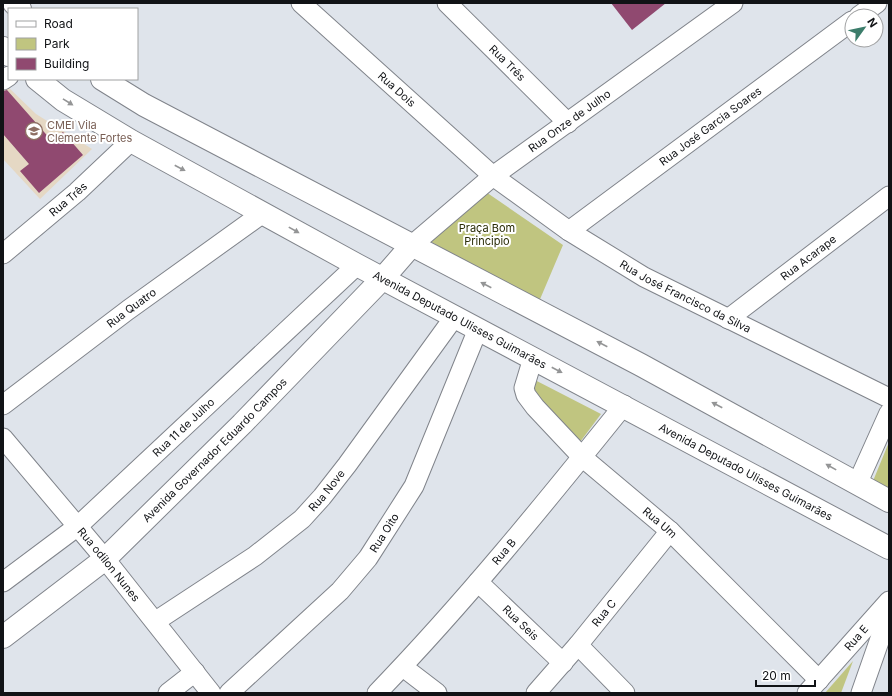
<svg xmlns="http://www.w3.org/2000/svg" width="892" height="696" font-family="Inter,sans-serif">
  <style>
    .education { fill: #e5d8c4 }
    .green { fill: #c0c580 }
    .building { fill: #904970 }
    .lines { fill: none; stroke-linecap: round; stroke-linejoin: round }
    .minor-casing { stroke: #80848b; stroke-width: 21 }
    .tertiary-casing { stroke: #80848b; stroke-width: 24 }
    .minor { stroke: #fff; stroke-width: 19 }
    .tertiary { stroke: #fff; stroke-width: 22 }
    .oneway { fill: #949596 }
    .labels { text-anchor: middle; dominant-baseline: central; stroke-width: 4; stroke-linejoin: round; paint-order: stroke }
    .street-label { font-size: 11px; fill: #111316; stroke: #fff }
    .education-label { font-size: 11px; fill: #785e54; stroke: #fff; text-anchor: start }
    .park-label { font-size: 11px; fill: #2a2c07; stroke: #fff }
  </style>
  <rect width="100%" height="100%" fill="#dfe4eb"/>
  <!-- education -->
  <path class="education" d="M8,87L36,114L92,149L40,199L3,159V91Z"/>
  <!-- green -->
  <path class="green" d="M483,190L563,245L538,304L428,240Z
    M531,378L601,414L577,446L536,401Z
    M889,442V489L873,481Z
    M853,661L841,693H825Z"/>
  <!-- building -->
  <path class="building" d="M611,3H666L632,30Z
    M7,90L52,141L63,132L83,155L39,193L20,171L29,164L3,134V91Z"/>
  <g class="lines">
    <!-- minor casing -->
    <g class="minor-casing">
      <g id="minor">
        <path id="s1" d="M301,3L493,176L569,231L644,277L889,398"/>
        <path id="s2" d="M447,3L568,123"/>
        <path d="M859,16L877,3"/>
        <path d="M3,80L9,76"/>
        <path id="s3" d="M569,231L852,21"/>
        <path id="s4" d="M411,246L493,176L733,3"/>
        <path id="s5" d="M3,254L77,192L131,141"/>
        <path id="s6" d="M728,319L889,196"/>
        <path id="s7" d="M533,358L524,388L526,395L535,407L582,457L670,531L819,680"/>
        <path id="s8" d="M3,405L128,310L263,213"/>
        <path id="s9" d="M3,438L105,559L211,693"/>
        <path d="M858,482L889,413"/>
        <path id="s10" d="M3,582L78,526L357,265"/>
        <path id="s11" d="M478,582L563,663"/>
        <path id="s12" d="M156,621L255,556L302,519L322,497L347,465L455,316"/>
        <path d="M578,645L625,693"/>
        <path d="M403,667L437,693"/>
        <path d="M168,693L195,672"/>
        <path id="s13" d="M229,693L340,591L368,558L414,486L478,329"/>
        <path id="s14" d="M377,693C465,602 545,503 624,405"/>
        <path id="s15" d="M536,693L578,645L670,531"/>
        <path id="s16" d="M807,693L889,601"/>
        <path d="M861,693L889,613"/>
      </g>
    </g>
    <!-- tertiary casing -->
    <g class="tertiary-casing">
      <g id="tertiary">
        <path d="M14,3L20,9"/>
        <path d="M3,48L9,55"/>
        <path id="s17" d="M37,79L63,100L131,141L357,265L889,548"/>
        <path d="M102,79L144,105L641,365L889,501"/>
        <path id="s18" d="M3,637L105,559L242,424L384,277L411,246"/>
      </g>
    </g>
    <!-- minor -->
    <use href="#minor" class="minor"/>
    <!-- tertiary -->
    <use href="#tertiary" class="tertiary"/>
  </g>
  <!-- one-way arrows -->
  <defs><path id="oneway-solid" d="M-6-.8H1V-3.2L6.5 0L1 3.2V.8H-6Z"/></defs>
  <g class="oneway">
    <use href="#oneway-solid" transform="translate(68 102) rotate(32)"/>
    <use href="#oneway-solid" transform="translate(180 168) rotate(28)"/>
    <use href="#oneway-solid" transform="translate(294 230) rotate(29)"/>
    <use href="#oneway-solid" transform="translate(486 285) rotate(-153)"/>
    <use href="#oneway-solid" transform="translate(602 344) rotate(-153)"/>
    <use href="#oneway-solid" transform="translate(557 370) rotate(28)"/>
    <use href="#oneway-solid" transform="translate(717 405) rotate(-152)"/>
    <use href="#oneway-solid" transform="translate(831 467) rotate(-151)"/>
  </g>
  <!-- icons -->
  <defs>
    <g id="school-ring" transform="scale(0.9)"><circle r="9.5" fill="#fff" stroke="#8d6e63" stroke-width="1.5"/><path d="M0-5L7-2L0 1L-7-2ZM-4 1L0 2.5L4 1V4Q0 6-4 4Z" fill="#8d6e63"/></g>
  </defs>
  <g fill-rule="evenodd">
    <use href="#school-ring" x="34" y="131"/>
  </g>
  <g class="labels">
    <!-- street labels -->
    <g class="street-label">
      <text stroke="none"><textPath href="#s2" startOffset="85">Rua Três</textPath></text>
      <text stroke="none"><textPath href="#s1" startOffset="129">Rua Dois</textPath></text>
      <text stroke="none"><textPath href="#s4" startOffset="202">Rua Onze de Julho</textPath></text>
      <text stroke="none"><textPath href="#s3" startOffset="176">Rua José Garcia Soares</textPath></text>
      <text stroke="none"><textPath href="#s5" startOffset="85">Rua Três</textPath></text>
      <text stroke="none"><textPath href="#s6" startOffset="101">Rua Acarape</textPath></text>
      <text stroke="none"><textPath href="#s1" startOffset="486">Rua José Francisco da Silva</textPath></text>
      <text stroke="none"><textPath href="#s8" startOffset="161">Rua Quatro</textPath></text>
      <text stroke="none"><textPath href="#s17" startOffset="487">Avenida Deputado Ulisses Guimarães</textPath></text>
      <text stroke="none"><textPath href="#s10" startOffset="238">Rua 11 de Julho</textPath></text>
      <text stroke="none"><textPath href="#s18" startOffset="283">Avenida Governador Eduardo Campos</textPath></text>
      <text stroke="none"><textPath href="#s17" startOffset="811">Avenida Deputado Ulisses Guimarães</textPath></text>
      <text stroke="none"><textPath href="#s12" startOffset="216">Rua Nove</textPath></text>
      <text stroke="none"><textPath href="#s7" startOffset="224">Rua Um</textPath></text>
      <text stroke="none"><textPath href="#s13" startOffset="224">Rua Oito</textPath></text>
      <text stroke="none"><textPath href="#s14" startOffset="190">Rua B</textPath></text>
      <text stroke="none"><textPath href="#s9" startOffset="165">Rua odilon Nunes</textPath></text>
      <text stroke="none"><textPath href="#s15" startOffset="105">Rua C</textPath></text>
      <text stroke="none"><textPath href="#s11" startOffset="59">Rua Seis</textPath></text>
      <text stroke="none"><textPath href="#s16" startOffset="74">Rua E</textPath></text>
    </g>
    <!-- education labels -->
    <g class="education-label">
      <text x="47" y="125">CMEI Vila<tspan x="47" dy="13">Clemente Fortes</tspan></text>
    </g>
    <!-- park labels -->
    <g class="park-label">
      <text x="487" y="228">Praça Bom<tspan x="487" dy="13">Principio</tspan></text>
    </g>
  </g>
  <!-- border -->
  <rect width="892" height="696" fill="none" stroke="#111316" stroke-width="8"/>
  <!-- legend -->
  <rect x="8" y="8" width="130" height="72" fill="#ffffff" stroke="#a0a1a2"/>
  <rect x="16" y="21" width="20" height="6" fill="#ffffff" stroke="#a0a1a2"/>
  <text x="44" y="28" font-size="12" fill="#111316">Road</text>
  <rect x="16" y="38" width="20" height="12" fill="#c0c580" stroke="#a0a1a2"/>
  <text x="44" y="48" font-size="12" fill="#111316">Park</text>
  <rect x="16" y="58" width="20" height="12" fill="#904970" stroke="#a0a1a2"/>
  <text x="44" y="68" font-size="12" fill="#111316">Building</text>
  <!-- north arrow -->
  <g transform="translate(864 28) rotate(57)"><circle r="19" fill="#ffffff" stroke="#a0a1a2"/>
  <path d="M0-3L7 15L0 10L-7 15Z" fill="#3c7d6b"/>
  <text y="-6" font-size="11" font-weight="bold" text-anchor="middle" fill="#111316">N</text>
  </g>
  <!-- scale -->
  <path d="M756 680v6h59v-6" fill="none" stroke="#111316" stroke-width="2"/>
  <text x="762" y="680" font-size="12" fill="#111316" stroke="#ffffff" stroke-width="3" paint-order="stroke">20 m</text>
</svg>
